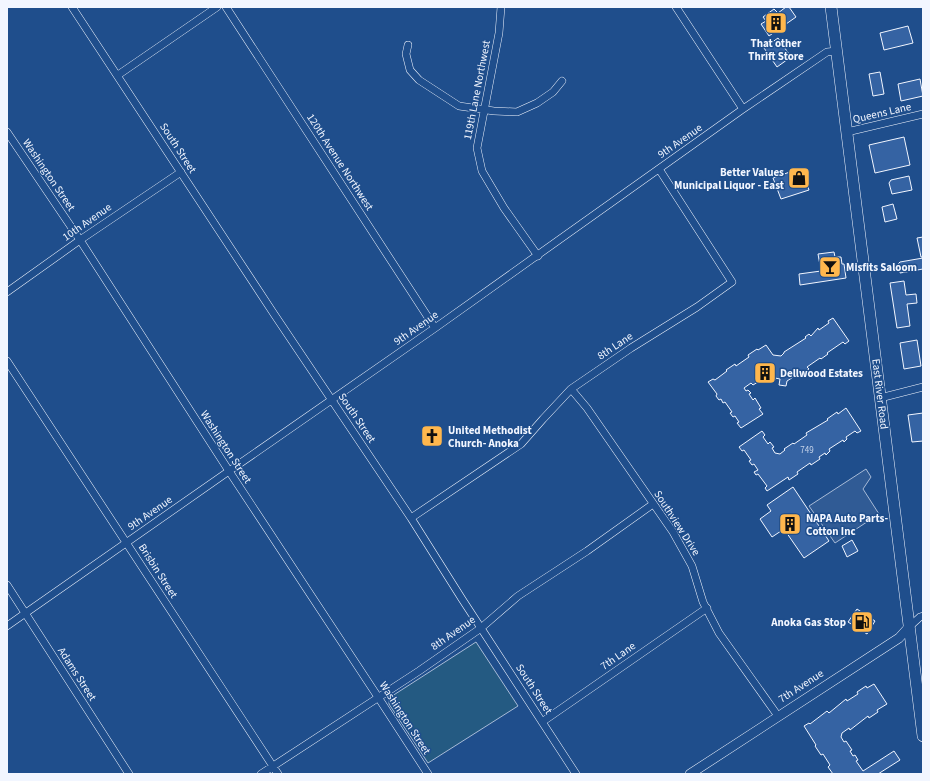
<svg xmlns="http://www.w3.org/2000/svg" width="930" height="781" font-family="'Source Sans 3',sans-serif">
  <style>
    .green { fill: #245a82; stroke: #a8bbd7 }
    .parking { fill: #305b95; stroke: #a8bbd7 }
    .building { fill: #3563a3; stroke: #f2f6ff }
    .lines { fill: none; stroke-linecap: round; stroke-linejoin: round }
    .minor-casing { stroke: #f2f6ff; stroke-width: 8 }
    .tertiary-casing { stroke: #f2f6ff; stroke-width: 10 }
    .secondary-casing { stroke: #f2f6ff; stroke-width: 12 }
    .minor { stroke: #1f4e8c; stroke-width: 7 }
    .tertiary { stroke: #1f4e8c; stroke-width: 9 }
    .secondary { stroke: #1f4e8c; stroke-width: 11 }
    .labels { text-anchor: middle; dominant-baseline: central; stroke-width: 3; stroke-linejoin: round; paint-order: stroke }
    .number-label { font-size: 9px; fill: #c3d1e8 }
    .poi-label { font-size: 11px; font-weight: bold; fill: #f2f6ff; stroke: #1f4e8c; text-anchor: start }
    .street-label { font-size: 11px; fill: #f2f6ff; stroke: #1f4e8c }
  </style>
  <rect width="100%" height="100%" fill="#1f4e8c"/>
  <!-- green -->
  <path class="green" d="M476,642L518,706L428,763L389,704V698Z"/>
  <!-- parking -->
  <path class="parking" d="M866,469L871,477L863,489L879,514L835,543L809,506Z"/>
  <!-- building -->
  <path class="building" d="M786,7H789L796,17L769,36L761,24L766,21L763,17L774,9L778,13Z
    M908,26L913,43L884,50L880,33Z
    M778,38L791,57L777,67L764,48Z
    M880,72L884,94L873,96L869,74Z
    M920,79L923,96L901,101L898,84Z
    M904,137L910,165L875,173L869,145Z
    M801,168L809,190L781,199L773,178Z
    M909,176L912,190L892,194L889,183L891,180Z
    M893,204L897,219L885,222L882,207Z
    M923,237V257H921L917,238Z
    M834,252L835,257H841L842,264H844L846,278L800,285L799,274L821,271L818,254Z
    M923,258V269L900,273L898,264L900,262Z
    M904,281L906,295L916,294L917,303L907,304L910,326L897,328L890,283Z
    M833,318L849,341L845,344L843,342L827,353L828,354L821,359L820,358L807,367L809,369L799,376L798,374L787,381L786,386L779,385L780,379L775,378V380H769V377L767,376L765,374L760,378L761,380L753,385L751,383L744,388L746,391L748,390L751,393L749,394L753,400L755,398L761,408L759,409L763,414L741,428L737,423L739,422L735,416L733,417L730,413L732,412L725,402L723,403L721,399L719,400L716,396L717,394L708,382L713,379L715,380L727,371L726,370L735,364L736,366L749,357L748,355L757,349L758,350L766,345L773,355L781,356L784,353V352L806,338L805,337L809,334L811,336L818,328L819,330L829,323L828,321Z
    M917,340L921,366L904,369L900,343Z
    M846,408L861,431L857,433L855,431L846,437L847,439L844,442L843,440L829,449L830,451L826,455L825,453L819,457L820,459L811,465L810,463L797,472L798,474L789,480L788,477L767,491L765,488L767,486L758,474L756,475L754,472L758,470L754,464L752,465L749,461L751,460L744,450L742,451L739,447L762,431L765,435L763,437L768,444L770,442L774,447L772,448L775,453L780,454L785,450L784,449L793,443L794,444L807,435L806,433L828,420L827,419L837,412L838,414Z
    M923,413V441L912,442L908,415Z
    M793,487L829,541L804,558L784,529L772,537L760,519L771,511L767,505Z
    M852,540L858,551L847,557L842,546Z
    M857,609L875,621L867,634L848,622Z
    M874,684L887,704L877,710L878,712L869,718L868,716L850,730L849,728L842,733L841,737L844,742L846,741L852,750L850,751L853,756L855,755L858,760L856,761L863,771L894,751L900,760L878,774H833L828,767L830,765L823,754L821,755L815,746L816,745L804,726L809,723L810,724L827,711L829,713L846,699L847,701L858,694L857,692L866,686L867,688Z"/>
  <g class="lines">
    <!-- minor casing -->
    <g class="minor-casing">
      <path id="minor" d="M72,7L274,314L411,518L462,599L576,774
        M226,7L435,328
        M501,7L499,33L477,148L482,171L504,208L538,256
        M676,7L743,109
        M408,45L406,54L410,70L419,80L459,106L494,111L517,112L537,103L553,92L562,81
        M118,75L217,7
        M7,132L80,240L229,471L378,697L428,774
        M847,132L923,114
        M7,292L80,240L181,172
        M7,361L278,774
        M571,389L587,408L673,532L692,566L703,602L719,633L778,716
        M880,398L923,387
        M411,518L521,444L543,419L571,389L631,348L697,307L732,282L659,169
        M7,585L129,774
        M7,626L229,471L435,328L743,109L827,52L837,51
        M909,627L920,617L923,616
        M542,722L707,608
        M261,774L419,671L481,628L518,596L587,551L653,504"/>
    </g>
    <!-- tertiary casing -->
    <g class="tertiary-casing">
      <path id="tertiary" d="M690,774L899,638L909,627"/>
    </g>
    <!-- secondary casing -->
    <g class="secondary-casing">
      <path id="secondary" d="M831,7L923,736"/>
    </g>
    <!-- minor -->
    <use href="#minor" class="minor"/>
    <!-- tertiary -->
    <use href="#tertiary" class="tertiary"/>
    <!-- secondary -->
    <use href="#secondary" class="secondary"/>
  </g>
  <!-- icons -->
  <defs>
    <g id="building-square" transform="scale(1.15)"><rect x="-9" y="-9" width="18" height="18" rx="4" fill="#ffb74d" stroke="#1f4e8c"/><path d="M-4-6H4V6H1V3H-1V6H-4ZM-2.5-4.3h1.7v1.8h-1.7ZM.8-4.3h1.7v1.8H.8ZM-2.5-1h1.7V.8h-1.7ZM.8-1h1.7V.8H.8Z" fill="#111"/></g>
    <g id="shop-square" transform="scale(1.15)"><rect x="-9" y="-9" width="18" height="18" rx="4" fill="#ffb74d" stroke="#1f4e8c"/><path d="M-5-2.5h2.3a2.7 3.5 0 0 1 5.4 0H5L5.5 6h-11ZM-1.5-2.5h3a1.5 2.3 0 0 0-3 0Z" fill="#111"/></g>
    <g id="bar-square" transform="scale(1.15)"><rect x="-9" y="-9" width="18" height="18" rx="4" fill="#ffb74d" stroke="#1f4e8c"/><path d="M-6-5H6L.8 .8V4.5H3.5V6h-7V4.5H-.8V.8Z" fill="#111"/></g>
    <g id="church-square" transform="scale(1.15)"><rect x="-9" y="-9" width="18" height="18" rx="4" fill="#ffb74d" stroke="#1f4e8c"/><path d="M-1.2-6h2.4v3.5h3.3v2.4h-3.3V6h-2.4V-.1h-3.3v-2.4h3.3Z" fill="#111"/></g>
    <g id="fuel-square" transform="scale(1.15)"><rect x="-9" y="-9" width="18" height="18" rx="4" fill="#ffb74d" stroke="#1f4e8c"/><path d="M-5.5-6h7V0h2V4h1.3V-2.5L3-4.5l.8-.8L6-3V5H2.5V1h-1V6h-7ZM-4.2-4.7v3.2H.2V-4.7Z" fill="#111"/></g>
  </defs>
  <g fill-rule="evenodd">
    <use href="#building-square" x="776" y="23"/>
    <use href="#shop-square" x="799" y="178"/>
    <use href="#bar-square" x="830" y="267"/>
    <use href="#building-square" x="765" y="373"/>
    <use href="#church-square" x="432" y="436"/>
    <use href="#building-square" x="790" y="524"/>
    <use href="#fuel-square" x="862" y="622"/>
  </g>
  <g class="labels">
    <!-- number labels -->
    <g class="number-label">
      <text x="807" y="450">749</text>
    </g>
    <!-- poi labels -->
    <g class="poi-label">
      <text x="776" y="43" text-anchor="middle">That other<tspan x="776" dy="13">Thrift Store</tspan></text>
      <text x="784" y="172" text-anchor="end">Better Values<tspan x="784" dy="13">Municipal Liquor - East</tspan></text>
      <text x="846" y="267">Misfits Saloom</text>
      <text x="780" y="373">Dellwood Estates</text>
      <text x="448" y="430">United Methodist<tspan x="448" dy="13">Church- Anoka</tspan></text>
      <text x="806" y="518">NAPA Auto Parts-<tspan x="806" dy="13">Cotton Inc</tspan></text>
      <text x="846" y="622" text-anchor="end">Anoka Gas Stop</text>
    </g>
    <!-- street labels -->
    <g class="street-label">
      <text transform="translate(477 90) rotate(-79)">119th Lane Northwest</text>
      <text transform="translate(882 113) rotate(-13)">Queens Lane</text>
      <text transform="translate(680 141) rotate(-35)">9th Avenue</text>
      <text transform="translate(178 148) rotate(57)">South Street</text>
      <text transform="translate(340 162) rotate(57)">120th Avenue Northwest</text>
      <text transform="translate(49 175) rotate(56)">Washington Street</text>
      <text transform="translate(87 222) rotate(-35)">10th Avenue</text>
      <text transform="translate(416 328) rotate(-35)">9th Avenue</text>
      <text transform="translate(615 346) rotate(-34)">8th Lane</text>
      <text transform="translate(880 394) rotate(83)">East River Road</text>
      <text transform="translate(357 418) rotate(56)">South Street</text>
      <text transform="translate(226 447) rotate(57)">Washington Street</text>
      <text transform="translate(150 513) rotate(-35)">9th Avenue</text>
      <text transform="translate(677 523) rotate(57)">Southview Drive</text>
      <text transform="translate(158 571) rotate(57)">Brisbin Street</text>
      <text transform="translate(453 633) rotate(-35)">8th Avenue</text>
      <text transform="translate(618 656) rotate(-35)">7th Lane</text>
      <text transform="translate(77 674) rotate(57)">Adams Street</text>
      <text transform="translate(801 686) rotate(-33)">7th Avenue</text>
      <text transform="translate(534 689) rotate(57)">South Street</text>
      <text transform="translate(405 718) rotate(57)">Washington Street</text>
    </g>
  </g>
  <!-- border -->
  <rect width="930" height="781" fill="none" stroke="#f2f6ff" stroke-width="16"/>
</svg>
